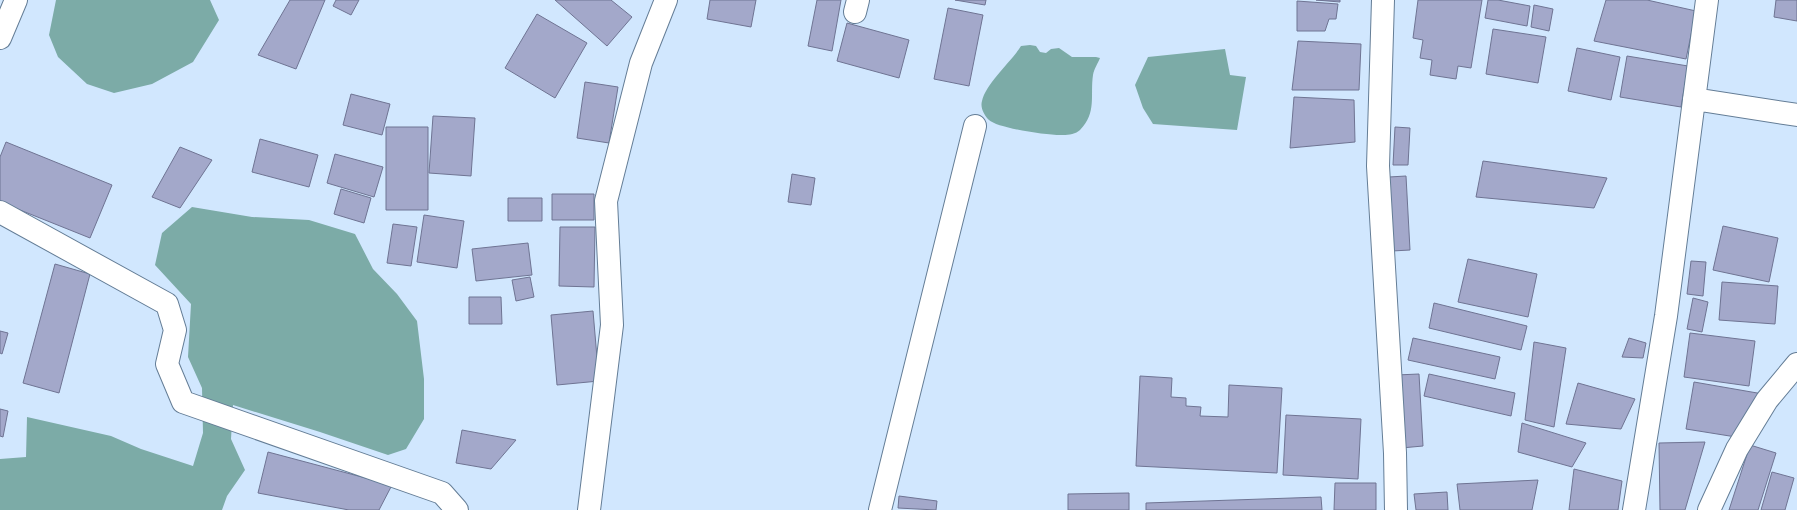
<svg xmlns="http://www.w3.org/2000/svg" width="1797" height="510" font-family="'DM Sans',sans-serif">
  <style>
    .water { fill: #7caba7 }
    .building { fill: #a3a8ca; stroke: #6f7493 }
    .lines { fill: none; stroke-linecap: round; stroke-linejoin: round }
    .street-casing { stroke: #647d96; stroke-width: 24 }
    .street { stroke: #fff; stroke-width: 22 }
  </style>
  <rect width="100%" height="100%" fill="#d1e7fe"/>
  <!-- water -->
  <path class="water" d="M56,0H210L219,20L193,62L152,84L114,93L87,84L58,57L49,35Z
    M1030,45L1036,46L1040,52L1046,53L1051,49L1059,48L1072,57H1096L1100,58C1098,63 1094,69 1093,75C1090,95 1097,113 1080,130C1076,134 1069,135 1063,135C1050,136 997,128 989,120C984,115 980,107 982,101C986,83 1011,62 1021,46Z
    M1225,49L1230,75L1246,77L1237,130L1153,124L1143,108L1135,85L1148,57Z
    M192,207L252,217L309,220L355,234L373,269L397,294L417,321L424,379V419L406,449L388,455L320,432L233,405L231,439L245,470L227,496L222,510H0V459L26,457L27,417L111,436L141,449L193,466L203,433L202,388L188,357L191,304L155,265L162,233Z"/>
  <!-- building -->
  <path class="building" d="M290,0H325L296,69L258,55Z
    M336,0H359L351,15L333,6Z
    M555,0H611L632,17L607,46Z
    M710,0H756L751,27L707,19Z
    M817,0H841L832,51L808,46Z
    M955,0H986L985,5Z
    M1316,0H1340V2Z
    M1418,0H1482L1471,68L1458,66L1456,79L1430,75L1432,60L1420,58L1423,40L1413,38Z
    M1488,0H1498L1530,6L1527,26L1485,18Z
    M1606,0H1647L1696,11L1686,59L1594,41Z
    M1776,0H1797V21L1774,17Z
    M1297,1L1338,4L1336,19H1329L1325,31H1297Z
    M1534,5L1553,9L1549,31L1531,27Z
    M948,8L983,15L969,86L934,79Z
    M537,14L587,43L555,98L505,68Z
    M847,23L909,40L899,78L837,61Z
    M1493,29L1546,37L1538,83L1486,74Z
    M1298,41L1361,44L1359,90H1292Z
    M1577,48L1620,57L1611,100L1568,91Z
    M1627,56L1688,66L1681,107L1620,97Z
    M585,82L618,87L609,143L577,138Z
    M351,94L390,104L382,135L343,125Z
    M1294,97L1354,100L1355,142L1290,148Z
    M433,116L475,118L471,176L429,173Z
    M386,127H428V210H386Z
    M1395,127L1410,128L1408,165H1393Z
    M260,139L318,155L309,187L252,172Z
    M6,142L112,185L90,238L0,202V157Z
    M180,147L212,160L180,208L152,197Z
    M335,154L383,167L374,197L327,183Z
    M1483,161L1607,178L1594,208L1476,197Z
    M792,174L815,178L811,205L788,202Z
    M1406,176L1410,250L1392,251L1389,177Z
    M341,189L371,198L364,223L334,214Z
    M552,194H594V220H552Z
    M508,198H542V221H508Z
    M424,215L464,221L457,268L417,262Z
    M393,224L417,227L411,266L387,263Z
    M1723,226L1778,238L1769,282L1713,270Z
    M560,227H595L594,287L559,286Z
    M528,243L532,275L476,281L472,249Z
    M1468,259L1537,274L1528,317L1458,302Z
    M1691,261L1706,262L1703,296L1687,294Z
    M55,264L90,274L59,393L23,383Z
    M530,277L534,297L516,301L512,280Z
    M1722,282L1778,286L1775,324L1719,320Z
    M469,297H501L502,324H469Z
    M1693,298L1708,302L1702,332L1687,329Z
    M1434,303L1527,326L1521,350L1429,328Z
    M593,311L599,381L557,385L551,315Z
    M0,331L8,333L2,354L0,353Z
    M1690,333L1755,341L1749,386L1684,377Z
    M1413,338L1500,357L1495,379L1408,360Z
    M1629,338L1646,343L1643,358L1622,357Z
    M1534,342L1566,348L1554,427L1525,420Z
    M1419,374L1423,446L1401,448L1396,375Z
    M1429,374L1515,393L1511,416L1424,396Z
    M1140,376L1172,378L1171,397L1186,398V406L1201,407L1200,416L1228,417L1229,385L1282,388L1277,473L1136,466Z
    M1694,382L1763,394L1736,437L1686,429Z
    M1578,383L1635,399L1621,429L1566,424Z
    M0,409L8,411L3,437L0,436Z
    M1286,415L1361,419L1358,479L1283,475Z
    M1522,423L1586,443L1572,467L1518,452Z
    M462,430L516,440L491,469L456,463Z
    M1705,442L1685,510H1660L1659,443Z
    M1750,445L1776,453L1758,510H1729Z
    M268,452L392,485L379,510H349L258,493Z
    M1574,469L1622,481L1618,510H1569Z
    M1772,472L1794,478L1785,510H1761Z
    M1538,480L1532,510H1460L1457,484Z
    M1335,483H1376V510H1334Z
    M1447,492L1448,510H1416L1414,494Z
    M1129,493V510H1068V494Z
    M899,496L937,501L936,510L898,508Z
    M1321,497L1322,510H1146V503Z"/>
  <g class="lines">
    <!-- street casing -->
    <g class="street-casing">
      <path id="street" d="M1383,0L1378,166L1395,453L1396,510
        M855,12L858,0
        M0,38L16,0
        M1694,99L1797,115
        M0,212L167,304L175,330L167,364L183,402L442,493L457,510
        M589,510L612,325L606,201L641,63L666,0
        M880,510L975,126
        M1634,510L1666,316L1707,0
        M1709,510L1737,449L1767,400L1797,364"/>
    </g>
    <!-- street -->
    <use href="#street" class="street"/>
  </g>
</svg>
